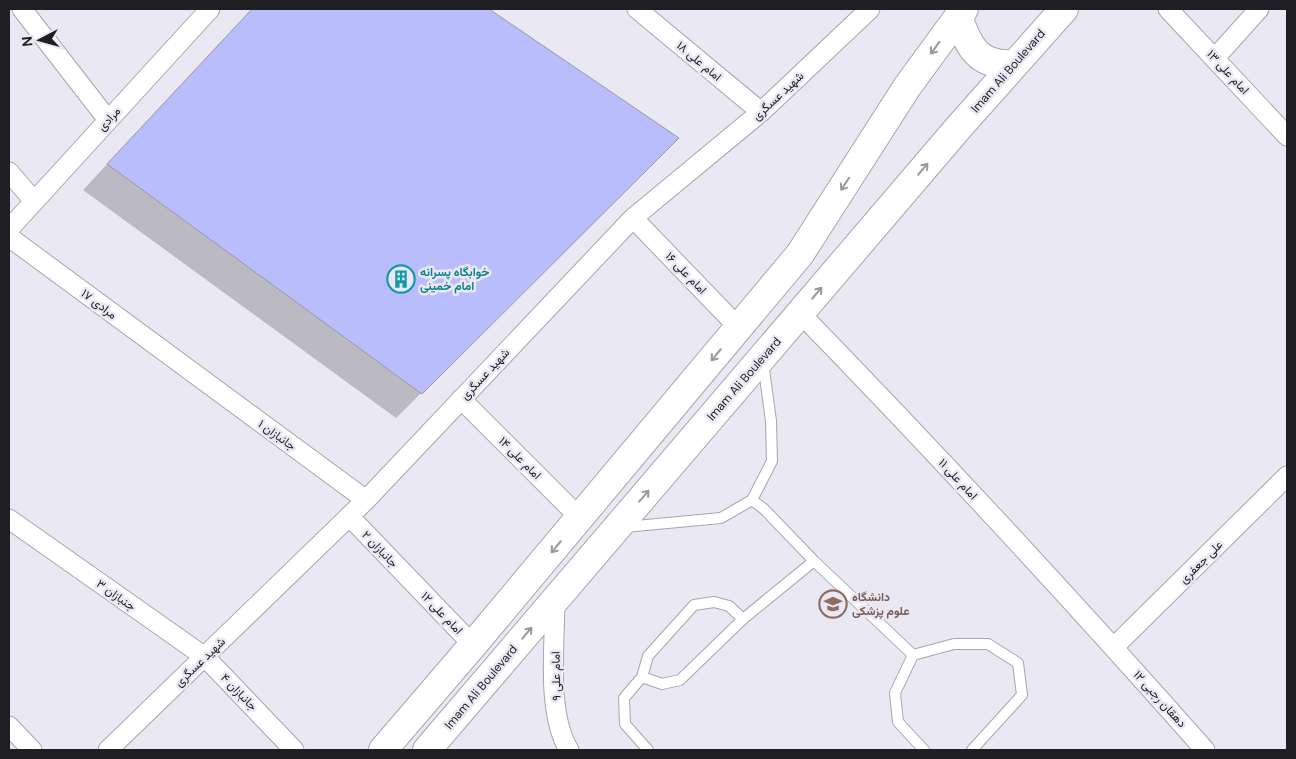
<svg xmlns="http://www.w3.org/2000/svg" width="1296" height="759" font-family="'DM Sans',Vazirmatn,sans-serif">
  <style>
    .shadow { fill: #0003 }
    .building { fill: #b9bdfb; stroke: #999aa4 }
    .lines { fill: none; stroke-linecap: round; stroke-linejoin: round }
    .lane-casing { stroke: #a7a5b0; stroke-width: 12 }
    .street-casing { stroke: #a7a5b0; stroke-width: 21 }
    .primary-casing { stroke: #a7a5b0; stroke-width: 30 }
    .lane { stroke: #fff; stroke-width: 10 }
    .street { stroke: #fff; stroke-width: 19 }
    .primary { stroke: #fff; stroke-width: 28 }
    .oneway { stroke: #9a9a9c }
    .labels { text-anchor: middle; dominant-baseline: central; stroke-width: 5; stroke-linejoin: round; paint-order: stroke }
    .street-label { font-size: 12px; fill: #1f1e22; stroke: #eae8f3 }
    .culture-label { font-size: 12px; font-weight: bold; fill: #0d838f; stroke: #eae8f3; text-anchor: start }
    .education-label { font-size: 12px; font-weight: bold; fill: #785e54; stroke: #eae8f3; text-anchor: start }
  </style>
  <rect width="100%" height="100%" fill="#eae8f3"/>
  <!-- shadow -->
  <path class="shadow" d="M252,9H487L677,138L396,418L83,190Z"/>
  <!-- building -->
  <path class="building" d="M252,9H489L679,138L422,394L107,164Z"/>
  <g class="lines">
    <!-- lane casing -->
    <g class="lane-casing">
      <path id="lane" d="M752,500L764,509L814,561L913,655L954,644H988L1018,663L1022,695L972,750
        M625,527L721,518L752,500L772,461L771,421L763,362
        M913,655L895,693L898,722L924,750
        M642,677L648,656L694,605L714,602L729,606L743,619
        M648,750L625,724L624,698L642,677L662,684L680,680L743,619L814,561"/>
    </g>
    <!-- street casing -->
    <g class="street-casing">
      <path id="street" d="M22,9L108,120
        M637,9L761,112
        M1168,9L1287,136
        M1215,58L1259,9
        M9,172L34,201
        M633,218L739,328
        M9,229L210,9
        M9,237L366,500
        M800,313C939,456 1074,602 1205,750
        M461,399L580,518
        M349,516L473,645
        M9,519L205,657L294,750
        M555,600C555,643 546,713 569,750
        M1114,647L1287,476
        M9,726L32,750
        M108,750L366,500L633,218L761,112L870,9"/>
    </g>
    <!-- primary casing -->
    <g class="primary-casing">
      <path id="primary" d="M958,16C968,46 978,67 1014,64
        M383,750L473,645L800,254L907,87L964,9
        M427,750L959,127L1064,9"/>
    </g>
    <!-- lane -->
    <use href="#lane" class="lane"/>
    <!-- street -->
    <use href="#street" class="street"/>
    <!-- primary -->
    <use href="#primary" class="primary"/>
  </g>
  <!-- one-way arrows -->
  <defs><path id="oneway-shaft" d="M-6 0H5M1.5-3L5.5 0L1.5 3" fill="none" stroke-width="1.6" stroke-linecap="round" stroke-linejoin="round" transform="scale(1.25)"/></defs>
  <g class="oneway">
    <use href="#oneway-shaft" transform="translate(935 48) rotate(126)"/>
    <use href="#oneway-shaft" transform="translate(923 169) rotate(-50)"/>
    <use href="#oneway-shaft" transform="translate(845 184) rotate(123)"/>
    <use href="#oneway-shaft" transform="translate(817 293) rotate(-50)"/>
    <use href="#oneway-shaft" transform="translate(716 355) rotate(130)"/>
    <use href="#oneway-shaft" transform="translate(644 496) rotate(-49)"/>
    <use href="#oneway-shaft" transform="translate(556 547) rotate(130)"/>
    <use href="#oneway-shaft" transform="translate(527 633) rotate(-50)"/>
  </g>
  <!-- icons -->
  <defs>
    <g id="building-ring" transform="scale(1.4375)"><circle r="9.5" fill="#eae8f3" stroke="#0f9aa8" stroke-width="1.5"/><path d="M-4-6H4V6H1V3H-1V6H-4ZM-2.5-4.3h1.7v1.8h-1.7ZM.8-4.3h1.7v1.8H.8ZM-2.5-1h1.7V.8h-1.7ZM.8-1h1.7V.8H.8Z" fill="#0f9aa8"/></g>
    <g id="university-ring" transform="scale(1.4375)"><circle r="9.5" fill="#eae8f3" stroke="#8d6e63" stroke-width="1.5"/><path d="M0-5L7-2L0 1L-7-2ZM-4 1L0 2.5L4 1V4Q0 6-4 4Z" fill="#8d6e63"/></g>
  </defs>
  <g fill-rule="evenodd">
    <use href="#building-ring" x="401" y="279"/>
    <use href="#university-ring" x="833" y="604"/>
  </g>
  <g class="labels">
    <!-- street labels -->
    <g class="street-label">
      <text transform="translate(699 61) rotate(40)">امام علی ۱۸</text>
      <text transform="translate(1008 71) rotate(-49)">Imam Ali Boulevard</text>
      <text transform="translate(1228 72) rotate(47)">امام علی ۱‍۳</text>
      <text transform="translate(778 96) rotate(-43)">شهید عسگری</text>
      <text transform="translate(109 119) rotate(-48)">مرادی</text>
      <text transform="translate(686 273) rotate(46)">امام علی ۱۶</text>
      <text transform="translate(99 304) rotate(37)">مرادی ۱۷</text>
      <text transform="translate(485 374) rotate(-47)">شهید عسگری</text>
      <text transform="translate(744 379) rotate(-49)">Imam Ali Boulevard</text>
      <text transform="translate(277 435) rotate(36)">جانبازان ۱</text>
      <text transform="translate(520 458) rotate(45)">امام علی ۱۴</text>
      <text transform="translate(958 479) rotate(47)">امام علی ۱۱</text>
      <text transform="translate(380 549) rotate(46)">جانبازان ۲</text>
      <text transform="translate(1201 562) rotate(-45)">علی جعفری</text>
      <text transform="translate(116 595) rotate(35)">جنبازان ۳</text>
      <text transform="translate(442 613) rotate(46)">امام علی ۱۲</text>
      <text transform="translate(200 662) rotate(-44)">شهید عسگری</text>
      <text transform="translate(556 676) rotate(-91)">امام علی ۹</text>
      <text transform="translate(481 687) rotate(-50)">Imam Ali Boulevard</text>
      <text transform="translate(239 692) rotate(46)">جانبازان ۴</text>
      <text transform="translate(1160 699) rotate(48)">دهقان رجبی ۱۲</text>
    </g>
    <!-- culture labels -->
    <g class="culture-label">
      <text x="420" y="272">خوابگاه پسرانه<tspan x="420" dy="14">امام خمینی</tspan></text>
    </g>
    <!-- education labels -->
    <g class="education-label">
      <text x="852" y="597">دانشگاه<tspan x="852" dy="14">علوم پزشکی</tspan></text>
    </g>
  </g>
  <!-- border -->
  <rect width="1296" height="759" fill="none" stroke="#1f1e22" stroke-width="20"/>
  <!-- north arrow -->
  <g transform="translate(40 40) rotate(264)" stroke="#eae8f3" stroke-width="4" paint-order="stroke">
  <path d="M0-4L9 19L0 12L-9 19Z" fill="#1f1e22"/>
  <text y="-8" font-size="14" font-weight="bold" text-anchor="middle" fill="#1f1e22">N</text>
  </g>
</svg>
